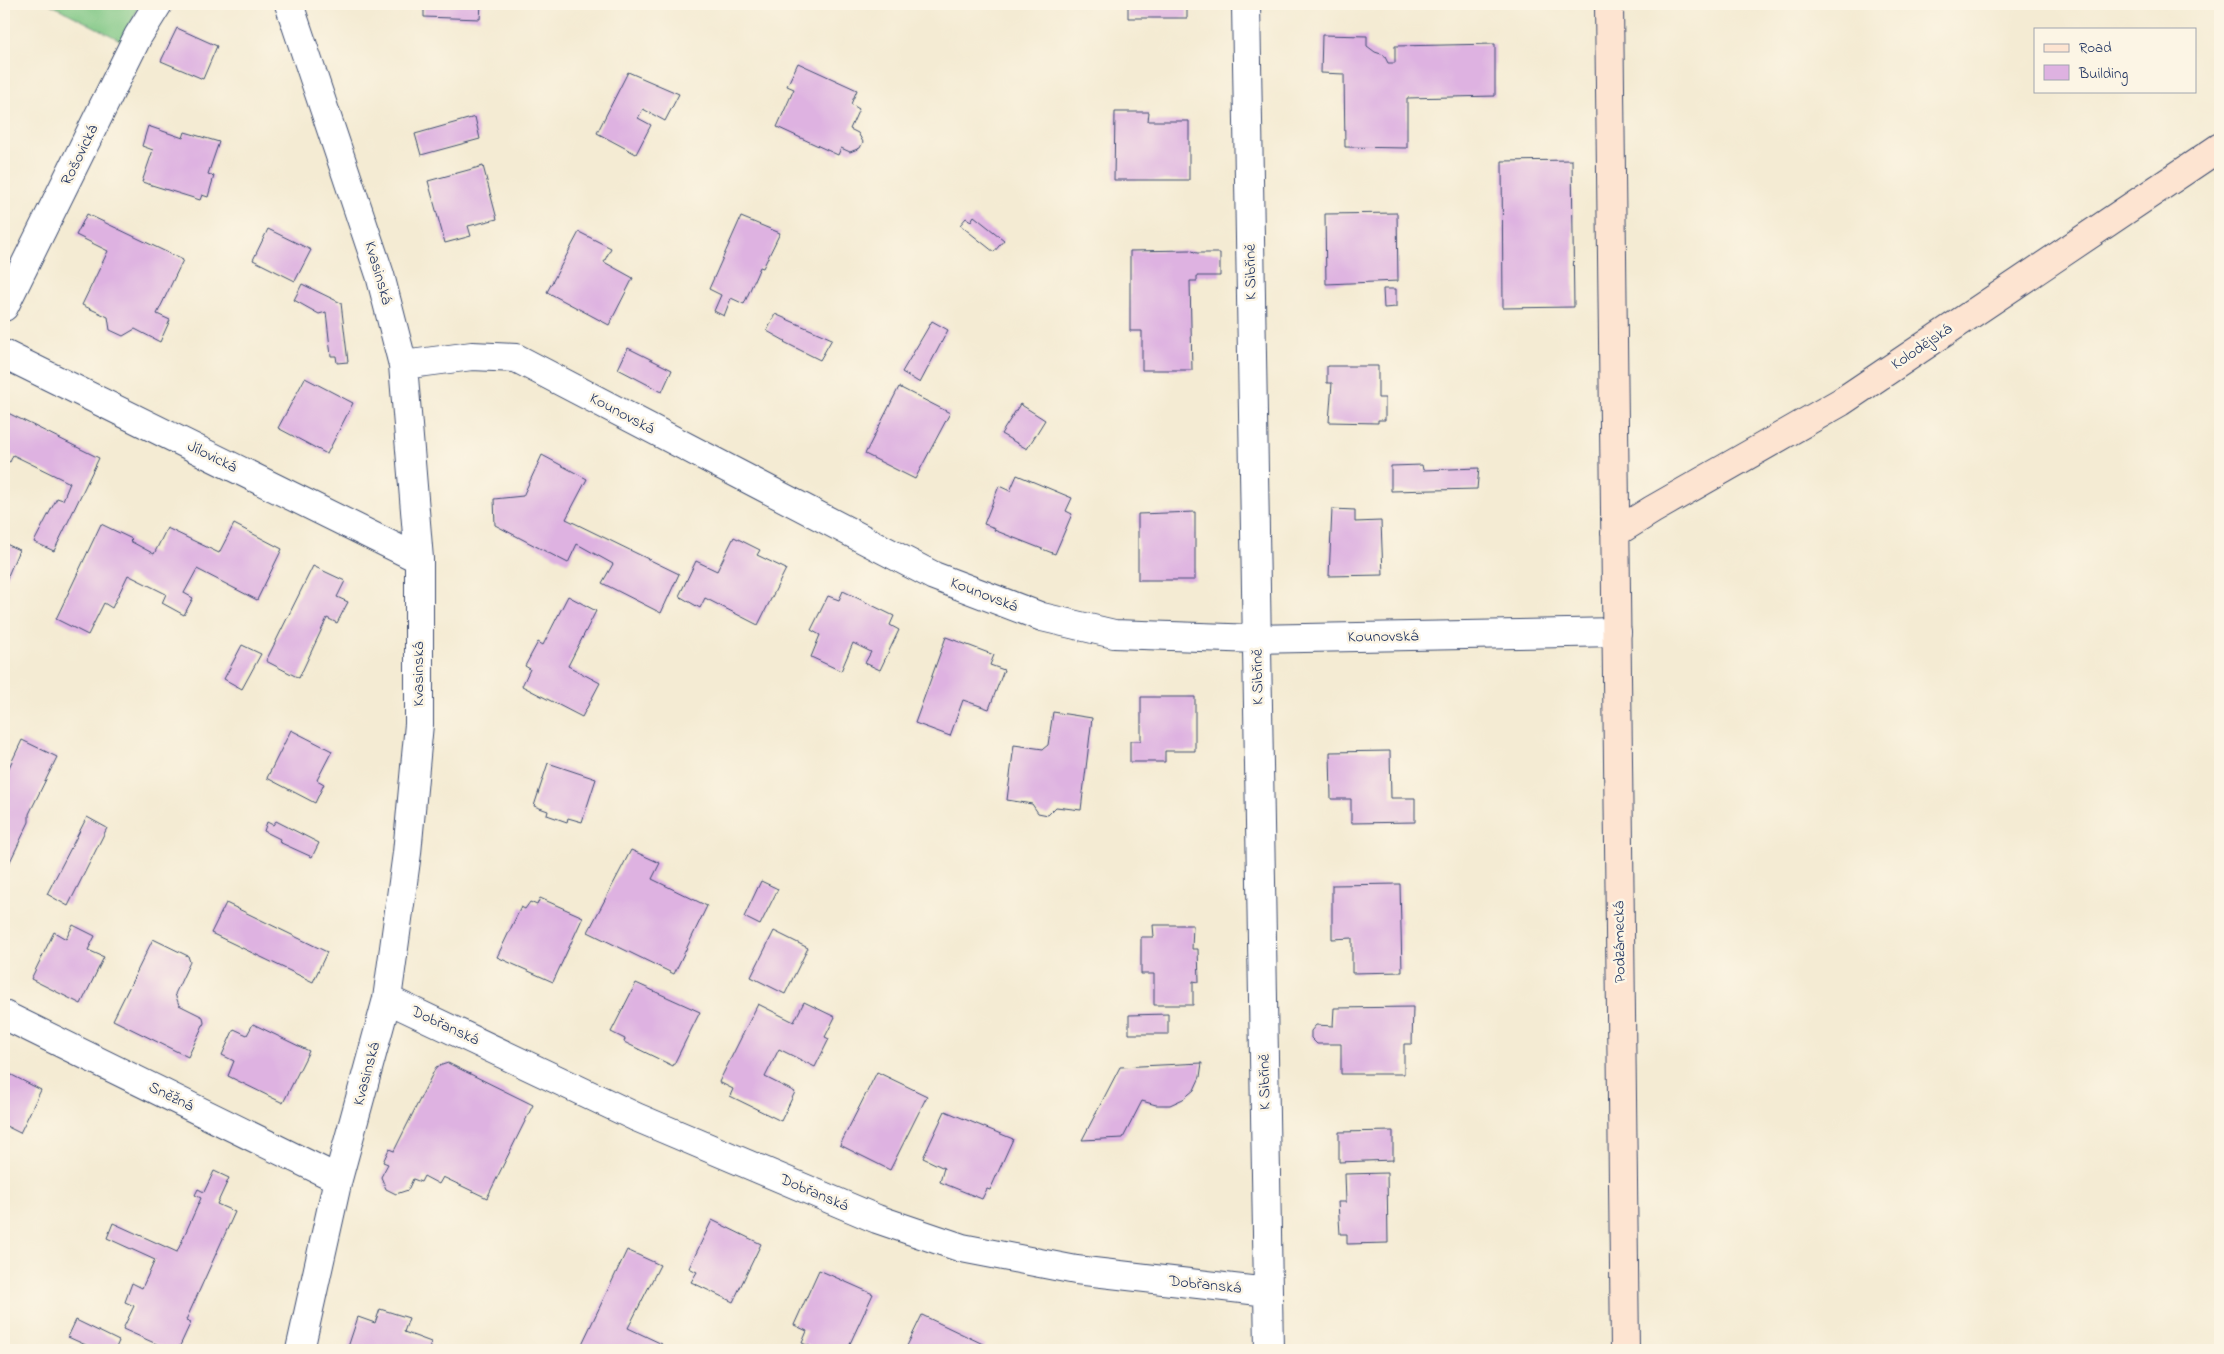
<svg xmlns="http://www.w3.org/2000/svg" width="2224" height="1354" font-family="'Indie Flower',sans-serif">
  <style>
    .green { fill: #7dc683; stroke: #4c7a70 }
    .building { fill: #deb2e1 }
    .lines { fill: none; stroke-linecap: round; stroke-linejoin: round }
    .street-casing { stroke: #3c4b70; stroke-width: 30 }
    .secondary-casing { stroke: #3c4b70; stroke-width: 30 }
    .street { stroke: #fff; stroke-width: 28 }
    .secondary { stroke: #fde4d1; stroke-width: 28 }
    .labels { text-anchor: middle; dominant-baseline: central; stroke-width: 5; stroke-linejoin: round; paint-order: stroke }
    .street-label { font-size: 16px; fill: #1b2f5e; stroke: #fcf5e5 }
  </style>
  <rect width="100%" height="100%" fill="#fcf5e5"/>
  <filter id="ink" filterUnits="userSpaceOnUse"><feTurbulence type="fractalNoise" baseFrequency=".02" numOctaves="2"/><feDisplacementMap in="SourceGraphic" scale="10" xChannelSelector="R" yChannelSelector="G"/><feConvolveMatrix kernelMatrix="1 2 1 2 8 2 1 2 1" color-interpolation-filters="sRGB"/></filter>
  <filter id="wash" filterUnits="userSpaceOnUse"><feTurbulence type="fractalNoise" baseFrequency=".0096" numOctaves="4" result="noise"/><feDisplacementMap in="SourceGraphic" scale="20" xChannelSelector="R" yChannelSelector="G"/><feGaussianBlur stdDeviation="1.12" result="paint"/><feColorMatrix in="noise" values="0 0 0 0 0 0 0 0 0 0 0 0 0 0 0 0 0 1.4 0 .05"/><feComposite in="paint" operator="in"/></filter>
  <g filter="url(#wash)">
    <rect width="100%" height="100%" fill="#f4ebd3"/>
    <!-- green -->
    <path class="green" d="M50,4H139L124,42Z"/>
    <g id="blocks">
      <!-- building -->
      <path class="building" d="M424,4H481L480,19L424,17Z
        M1128,4H1187V18H1128Z
        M177,28L217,46L203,79L161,61Z
        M1322,35L1367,36V46L1375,52L1384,55L1388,63H1395V46L1495,44V96L1407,98V148L1345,147L1344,74L1321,73Z
        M798,63L857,90L851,104L859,109L850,129L858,133L863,142L860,148L850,152L841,148L838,155L777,127L794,89L787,86Z
        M628,72L679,94L665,121L643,109L638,118L651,125L636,154L597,133Z
        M1115,112H1149L1148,121H1189V180H1114Z
        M475,117L480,139L421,155L415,134Z
        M148,126L183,138L185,132L219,142L208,174L214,176L208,197L202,195L200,200L142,182L153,150L142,146Z
        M1572,160L1574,307L1503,308L1502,161Z
        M483,166L497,219L468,226L471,236L445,243L428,181Z
        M1397,213L1398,281L1326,284L1325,214Z
        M87,214L183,260L157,314L170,320L160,342L135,329L123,336L110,330L108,317L82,305L108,251L76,235Z
        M974,216L1004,240L994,252L960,225L966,218L971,221Z
        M741,217L780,233L763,268L760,267L744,304L731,298L724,316L714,311L721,295L709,289Z
        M268,229L311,250L295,281L253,260Z
        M579,232L611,248L604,262L633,278L609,325L547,292Z
        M1190,250L1197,253H1220V276H1197V281H1190L1192,370H1142V331H1130V251Z
        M302,284L341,303L348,362L337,363L336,356H331L326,312L319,314L294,300Z
        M1383,289H1396V307L1384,308Z
        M775,314L832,339L820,360L784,342L785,341L767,331Z
        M932,321L948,330L920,383L902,372Z
        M628,348L672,370L662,392L618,369Z
        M1327,366H1378V398H1385V420H1378V423L1329,422L1332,383H1327Z
        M305,378L353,403L327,454L278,428Z
        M899,387L950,413L915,479L865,454Z
        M1020,404L1045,420L1027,449L1001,434Z
        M4,411L99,458L54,551L34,542L57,498L63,500L70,483L13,455L10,462L4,459Z
        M542,455L587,479L566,519L679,574L661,613L602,583L613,564L577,544L568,563L495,525L494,499L523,496Z
        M1422,465L1423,470L1479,468L1477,489L1391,491V466Z
        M1017,475L1072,498L1066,511L1072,514L1055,554L994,530L995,528L984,524L999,486L1010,491Z
        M1332,509L1355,510V522L1381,521L1383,575L1329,576Z
        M1195,512V580H1138V514Z
        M101,524L132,539L130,541L154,554L167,528L219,553L234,524L282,549L257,600L197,569L184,593L193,598L184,615L162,603L166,594L128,575L112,608L104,603L88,635L56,619Z
        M734,537L760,550L757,555L786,569L758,625L705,598L700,608L679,596L696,561L717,571Z
        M4,543L19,550L4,585Z
        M313,566L345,581L337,597L348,602L337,623L327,618L299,678L266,661Z
        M843,591L894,616L890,625L899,630L880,670L865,663L871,652L853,643L841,671L811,657L820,635L811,630L828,596L839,600Z
        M568,596L596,611L568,666L600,683L582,717L522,686L530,669L525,666L538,642L543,645Z
        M946,637L994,655L990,665L1004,670L989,709L963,700L950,736L915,723Z
        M242,645L261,654L242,689L224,679Z
        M1141,697H1195V751H1165V762H1130V741H1141Z
        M1053,712L1092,718L1081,810L1056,807L1048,815L1038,813L1032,804L1007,800L1014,745L1043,749L1048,745Z
        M291,730L332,751L317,780L324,784L315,803L267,778Z
        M22,740L57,757L29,814V822L4,874V778Z
        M1390,751L1391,798H1415V822L1351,823V799H1331L1330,752Z
        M548,763L596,779L582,822L568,818L567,822L547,815L548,811L534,806Z
        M87,817L107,828L68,906L47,894Z
        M276,821L319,843L312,857L279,842L280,839L264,831L267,822L273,825Z
        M631,850L660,863L652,879L707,906L674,974L588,932Z
        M761,881L778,889L760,925L744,917Z
        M1400,884L1402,972L1352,973V938L1332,939V885Z
        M540,898L583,917L553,982L497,957L521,907L525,909L530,902L537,905Z
        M226,903L327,952L313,982L211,933Z
        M73,925L95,936L88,950L104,957L81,1004L31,979L54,932L66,939Z
        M1153,925H1193L1192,949H1198L1199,982L1193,981V1005H1154V974H1141V937H1154Z
        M774,931L808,948L785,994L751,977Z
        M153,939L188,956L190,962L175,994L179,1005L203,1017L204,1023L188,1057L113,1020Z
        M636,983L700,1012L673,1066L624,1042L625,1039L611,1032Z
        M804,1002L835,1017L825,1037L829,1039L815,1067L779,1049L765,1077L795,1092L781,1121L730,1096L733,1089L719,1082L758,1004L794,1022Z
        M1413,1007L1412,1044H1404V1074H1341V1044H1317L1311,1038V1031L1316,1025L1333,1026L1334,1008Z
        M1168,1014V1034H1129V1015Z
        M253,1024L309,1051L283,1103L228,1076L234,1061L222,1055L234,1029L247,1035Z
        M448,1063L533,1105L487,1198L443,1177L439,1184L424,1176L421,1182L413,1179L408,1190L396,1194L386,1189L381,1177L388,1164L383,1162L389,1149L394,1151L436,1067Z
        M1202,1063L1200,1077L1194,1090L1183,1099L1170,1105H1156L1142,1101L1123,1138L1082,1140L1120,1067Z
        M4,1071L41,1090L20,1133L4,1125Z
        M877,1072L927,1096L890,1170L840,1145Z
        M945,1111L1013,1139L990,1190L987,1189L982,1199L940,1182L944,1168L923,1158Z
        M1393,1131V1160L1339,1162V1132Z
        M214,1171L229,1178L217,1204L235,1212L186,1320L191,1322L178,1350H170L123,1329L134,1306L125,1302L132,1283L142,1288L155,1260L107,1238L113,1223L177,1252L201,1198L195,1195L198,1189L204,1192Z
        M1387,1173L1388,1243L1347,1244V1234H1340L1338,1202H1346L1345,1174Z
        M712,1220L761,1244L733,1302L691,1282L697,1272L689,1268Z
        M627,1250L660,1265L628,1328L662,1344L659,1350H589L581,1346Z
        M819,1270L873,1294L847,1350H819L802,1343L807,1331L794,1325Z
        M380,1309L409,1318L404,1332L431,1342L429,1350H347L358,1317L375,1323Z
        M922,1315L985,1345L982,1350H905Z
        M76,1320L119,1341L115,1350H97L68,1337Z"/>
    </g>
  </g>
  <g filter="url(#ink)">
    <use href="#blocks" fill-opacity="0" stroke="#3c4b70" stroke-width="1"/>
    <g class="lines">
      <!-- street casing -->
      <g class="street-casing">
        <path id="street" d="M289,4L380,275L403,365L419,559V724L407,853L387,999L338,1179L300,1350
          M1246,4L1269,1350
          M4,307L138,36L158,4
          M4,354L419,559
          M403,365L472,356L516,358L934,576L1042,617L1114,634L1257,639L1617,632
          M387,999L636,1117L877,1219L962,1248L1076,1270L1268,1292
          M4,1015L338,1179"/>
      </g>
      <!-- secondary casing -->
      <g class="secondary-casing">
        <path id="secondary" d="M1609,4L1625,1350
          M1615,533L1652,510L1841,402L2220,147"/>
      </g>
      <!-- street -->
      <use href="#street" class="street"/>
      <!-- secondary -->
      <use href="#secondary" class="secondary"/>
    </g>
  </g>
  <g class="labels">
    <!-- street labels -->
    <g class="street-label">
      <text transform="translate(80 155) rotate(-64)">Rošovická</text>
      <text transform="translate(1251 272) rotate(-91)">K Sibřině</text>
      <text transform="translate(378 273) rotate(74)">Kvasinská</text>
      <text transform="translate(1922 347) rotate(-34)">Kolodějská</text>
      <text transform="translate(622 414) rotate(28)">Kounovská</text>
      <text transform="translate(212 457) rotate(26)">Jílovická</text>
      <text transform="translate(984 595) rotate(21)">Kounovská</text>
      <text transform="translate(1383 637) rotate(-1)">Kounovská</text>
      <text transform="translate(419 674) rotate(-90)">Kvasinská</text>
      <text transform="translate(1258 677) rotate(-91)">K Sibřině</text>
      <text transform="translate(1620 942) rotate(-91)">Podzámecká</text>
      <text transform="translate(445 1026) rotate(25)">Dobřanská</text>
      <text transform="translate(367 1074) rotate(-75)">Kvasinská</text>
      <text transform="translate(1265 1082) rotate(-91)">K Sibřině</text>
      <text transform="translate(171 1097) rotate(26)">Sněžná</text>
      <text transform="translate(814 1193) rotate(23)">Dobřanská</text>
      <text transform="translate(1205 1285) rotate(6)">Dobřanská</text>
    </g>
  </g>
  <!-- margin -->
  <rect width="2224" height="1354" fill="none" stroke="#fcf5e5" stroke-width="20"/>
  <!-- legend -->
  <rect x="2034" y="28" width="162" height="65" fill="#fcf5e5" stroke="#a2a6af"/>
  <rect x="2044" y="44" width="25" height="8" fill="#fde4d1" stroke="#a2a6af"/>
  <text x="2079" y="52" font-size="15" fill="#1b2f5e">Road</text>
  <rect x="2044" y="65" width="25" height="15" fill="#deb2e1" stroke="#a2a6af"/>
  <text x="2079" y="78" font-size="15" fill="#1b2f5e">Building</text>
</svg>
